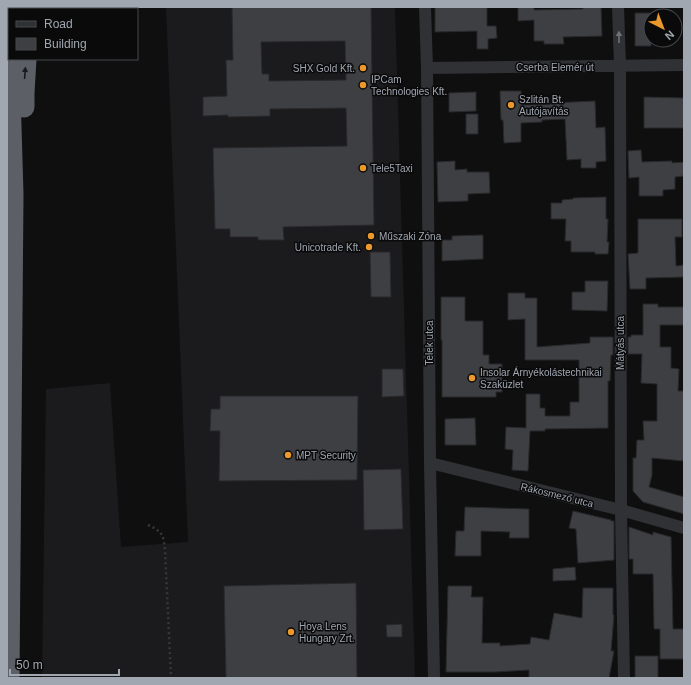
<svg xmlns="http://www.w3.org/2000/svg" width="691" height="685" font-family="Helvetica,sans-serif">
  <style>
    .built { fill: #1b1b1d }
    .building { fill: #3e3f43; stroke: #29292c; fill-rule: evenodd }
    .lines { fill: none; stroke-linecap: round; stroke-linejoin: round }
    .path { stroke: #36383c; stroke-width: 2.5; stroke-dasharray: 2 3; stroke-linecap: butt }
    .street { stroke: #303135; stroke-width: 12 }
    .highway { stroke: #5c6066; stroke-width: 21 }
    .oneway { fill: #6e7279 }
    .oneway2 { fill: #1a1b1d }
    .poi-dot { fill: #eb992c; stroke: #0a0a0b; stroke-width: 1.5 }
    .labels { text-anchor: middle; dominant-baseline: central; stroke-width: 3; stroke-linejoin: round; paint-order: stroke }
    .street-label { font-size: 10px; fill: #a0a7b1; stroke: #0a0a0b }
    .poi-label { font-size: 10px; fill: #a0a7b1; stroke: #0a0a0b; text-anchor: start }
  </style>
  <rect width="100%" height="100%" fill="#0f0f10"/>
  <!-- built -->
  <path class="built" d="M166,7H395L415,678H42L46,389L110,383L121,547L188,542Z"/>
  <!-- building -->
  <path class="building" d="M232,7H371L374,225L283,227L284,240H258V237H230V229H215L213,148L347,146L346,108L270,109V116L228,117V115L203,116V97L227,96L226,60H233ZM345,41L346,80L269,81V74H262L261,42Z
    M435,7H487V26H496L497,38L488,39V49H477V31L435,32Z
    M518,7H534V10L583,9V7H601L602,36L563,37L564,44H544V41H534V20L518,21Z
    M635,13H651V46H635Z
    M500,91H521L522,105L552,104V103L595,101L596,128L605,127L606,161L596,162V168H581V159L567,160L565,119L542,120V122L521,123V142L504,143L503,120H501Z
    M476,92V111L449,112V93Z
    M644,97L684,98V128H644Z
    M466,114H478V134H466Z
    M641,150L642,162L672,161V163L684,162V176L675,177V189L663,190V196H639V177L629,178L628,151Z
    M455,161V170L467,169V172H489L490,193L468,194V201L438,202L437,162Z
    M606,197V219H608L607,242H609L608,254H595V252H571V241H565L566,219H551V203H562V200L573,199V198Z
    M638,219H682V237H675L676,266L684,265V277L646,278V289H630L628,254L638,253Z
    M483,235V259L442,261V240H452V236Z
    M370,252H390L391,297H371Z
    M585,281H608L607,311L572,310V292H585Z
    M508,293H525V298H537V347L590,343V337H613V355H611L610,381H608V428L545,429V431H530L528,471L512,470L513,450L505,449L506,427L526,428V394H540V408H545V416H570V402H579V360H525V319L508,320Z
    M441,297H465V321H483V355H489V364H502V392H496V397H442V340H441Z
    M643,304H658V307H684V325H660V347H671V368L679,369L678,391H684V461L652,458V475L649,487L684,497V514L643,502L633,491V458H636L637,440H644L643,421H657V384L641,383L642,354H628V337H631V335H643Z
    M382,369H403L404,396L382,397Z
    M220,396H358L357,480L219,481L220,431H210L211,409H220Z
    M475,418L476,445H445V419Z
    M401,469L403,529L364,530L363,470Z
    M465,507L529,509V538H509L510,532L481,531V556H455L456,531H464Z
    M573,511L611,520V521H614V560L578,563L576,529L569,528Z
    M629,527L653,535V532L671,537L673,629H684V659H660V629H654L653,574H633V559H629Z
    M575,567L576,580L553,581V569Z
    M356,583L357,678H226L224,586Z
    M448,586H472L471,597H483L482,643H500V646L530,644L531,637L549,640L554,613L582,618L583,588H613V615H614L611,651H614L609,678H529V670L495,672H446Z
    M402,624V637H387L386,625Z
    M635,656H658V678H635Z"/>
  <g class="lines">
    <!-- path -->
    <path class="path" d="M148,525C163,532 163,534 165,550L171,678"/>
    <!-- street -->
    <path class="street" d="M425,7L427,68L430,463L434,678
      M618,7L620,66L621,510L624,678
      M427,68L684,65
      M430,463L621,510L684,528"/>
    <!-- highway -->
    <path class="highway" d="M8,7L9,43
      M32,9L33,7
      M24,107V93L26,59
      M9,678L13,194L9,59"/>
  </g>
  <!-- one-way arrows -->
  <defs><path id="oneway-solid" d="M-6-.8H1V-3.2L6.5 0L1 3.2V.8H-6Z"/></defs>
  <use class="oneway" href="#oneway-solid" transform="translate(619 37) rotate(-91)"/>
  <use class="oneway2" href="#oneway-solid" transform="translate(25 73) rotate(-86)"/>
  <!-- markers -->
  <g class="poi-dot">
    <circle cx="363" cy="68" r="4"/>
    <circle cx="363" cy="85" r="4"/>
    <circle cx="511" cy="105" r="4"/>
    <circle cx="363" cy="168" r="4"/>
    <circle cx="371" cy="236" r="4"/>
    <circle cx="369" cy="247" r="4"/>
    <circle cx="472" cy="378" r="4"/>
    <circle cx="288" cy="455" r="4"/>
    <circle cx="291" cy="632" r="4"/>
  </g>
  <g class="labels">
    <!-- street labels -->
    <g class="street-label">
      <text x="555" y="67">Cserba Elemér út</text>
      <text transform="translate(429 343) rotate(-90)">Telek utca</text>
      <text transform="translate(620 343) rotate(-90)">Mátyás utca</text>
      <text transform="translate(557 495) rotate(14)">Rákosmező utca</text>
    </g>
    <!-- poi labels -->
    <g class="poi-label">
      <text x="355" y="68" text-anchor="end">SHX Gold Kft.</text>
      <text x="371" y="79">IPCam<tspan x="371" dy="12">Technologies Kft.</tspan></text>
      <text x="519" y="99">Szlitán Bt.<tspan x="519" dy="12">Autójavítás</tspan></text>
      <text x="371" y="168">Tele5Taxi</text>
      <text x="379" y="236">Műszaki Zóna</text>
      <text x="361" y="247" text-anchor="end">Unicotrade Kft.</text>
      <text x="480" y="372">Insolar Árnyékolástechnikai<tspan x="480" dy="12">Szaküzlet</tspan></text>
      <text x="296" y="455">MPT Security</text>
      <text x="299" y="626">Hoya Lens<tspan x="299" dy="12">Hungary Zrt.</tspan></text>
    </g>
  </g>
  <!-- border -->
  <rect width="691" height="685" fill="none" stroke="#a0a7b1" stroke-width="16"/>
  <!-- legend -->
  <rect x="8" y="8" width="130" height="52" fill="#0a0a0b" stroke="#46494d"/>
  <rect x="16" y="21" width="20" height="6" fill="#303135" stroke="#46494d"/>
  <text x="44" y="28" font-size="12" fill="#a0a7b1">Road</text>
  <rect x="16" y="38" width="20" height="12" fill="#3e3f43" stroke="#46494d"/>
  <text x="44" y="48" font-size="12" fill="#a0a7b1">Building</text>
  <!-- north arrow -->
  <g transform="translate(663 28) rotate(138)"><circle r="19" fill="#0a0a0b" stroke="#46494d"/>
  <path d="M0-3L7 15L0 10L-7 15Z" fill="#eb992c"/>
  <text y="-6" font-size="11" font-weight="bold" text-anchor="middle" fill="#a0a7b1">N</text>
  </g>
  <!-- scale -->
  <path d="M10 669v6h109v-6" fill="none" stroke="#a0a7b1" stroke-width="2"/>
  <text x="16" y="669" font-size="12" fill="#a0a7b1" stroke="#0a0a0b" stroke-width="3" paint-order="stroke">50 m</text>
</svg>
